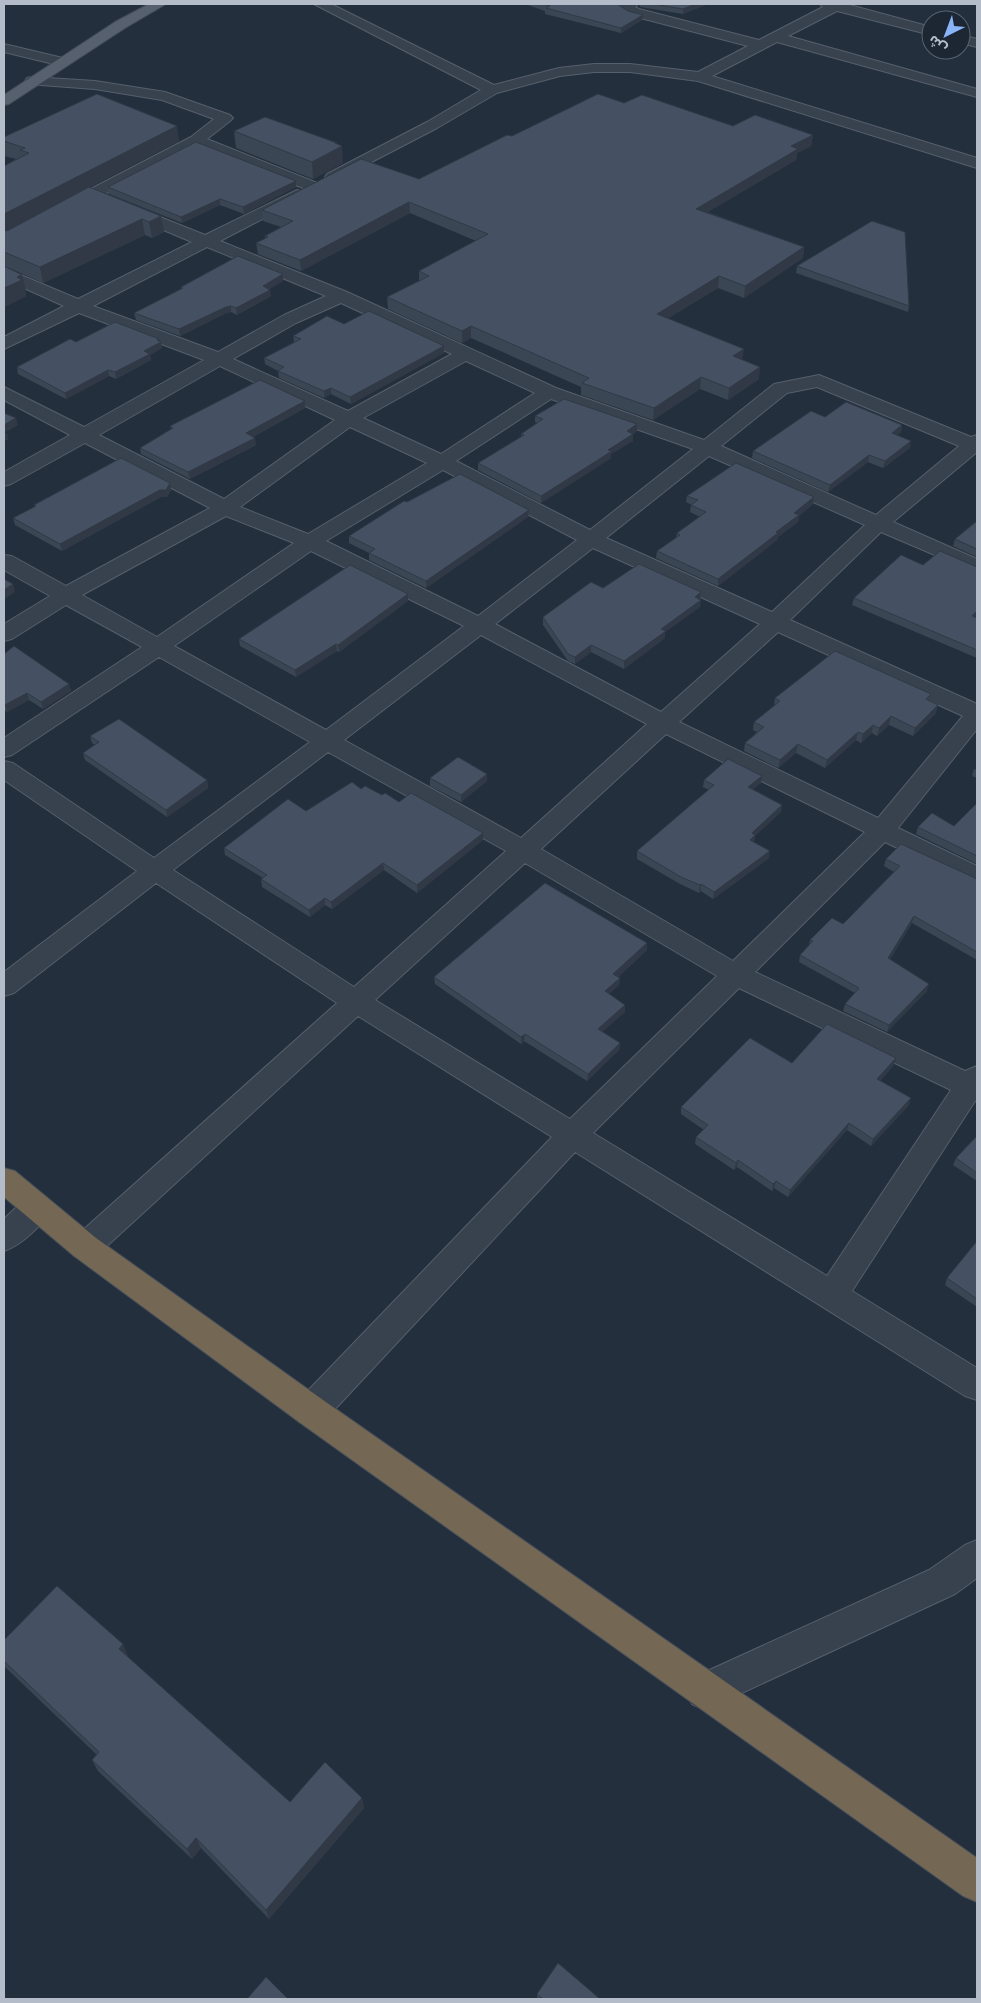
<svg xmlns="http://www.w3.org/2000/svg" width="981" height="2003" font-family="'Open Sans','Noto Sans Arabic',sans-serif">
  <style>
    .lines { fill: none; stroke-linecap: round; stroke-linejoin: round }
    .street-casing { stroke: #565f6c; stroke-width: 2 }
    .primary-casing { stroke: #414a57; stroke-width: 2 }
    .highway-casing { stroke: #434c59; stroke-width: 2 }
    .street { fill: #38414e; fill-rule: evenodd }
    .primary { fill: #56606e; fill-rule: evenodd }
    .highway { fill: #746855; fill-rule: evenodd }
    .wall { fill: #3b4654 }
    .shaded-wall { fill: #303945 }
    .building { fill: #455162; stroke: #303945 }
  </style>
  <rect width="100%" height="100%" fill="#242f3e"/>
  <g class="lines">
    <!-- street casing -->
    <g class="street-casing">
      <path id="street" d="M314,4H331L494,85L559,68L594,64H630L698,72L748,46L629,15L618,8L622,4H638L635,7L639,9L759,40L823,7L820,4H846L931,27V35L837,11L788,36L977,89V97L777,42L712,76L977,158V168L698,81L630,72H594L560,76L497,93L437,128L333,182L325,177L327,174L427,122L481,90Z
        M961,35L977,39V47L961,43Z
        M4,44L67,59L69,62L62,66L4,52Z
        M32,77L95,81L165,92L230,115L233,118L230,121L207,139L320,184L322,187L314,192L308,190L197,146L4,246V234L191,137L214,119L162,100L95,89L27,84L25,81L27,78Z
        M297,190L303,192L305,195L303,198L220,241L347,292L556,388L704,440L774,384L819,375L971,437L977,435V452L893,522L977,559V573L881,532L790,620L977,704V729L898,828L977,866V886L885,842L755,972L965,1071L977,1066V1101H975L852,1291L977,1368V1400L965,1396L575,1152L323,1422L311,1426L299,1422L294,1411L299,1400L552,1137L358,1016L96,1256L85,1260L74,1256L70,1247L74,1238L337,1003L156,883L14,993L4,996V972L137,871L4,780V761L13,763L154,858L310,742L159,657L12,755L4,757V738L142,647L66,605L12,639L4,641V624L50,596L4,570V555L12,556L66,586L210,508L85,443L11,484L4,486V472L70,435L4,400V387L84,427L204,360L79,313L4,349V337L64,306L4,279V268L78,299L192,242L123,213L121,210L123,207H135L205,235ZM207,247L326,296L284,315L218,352L93,306ZM341,303L452,354L348,411L233,359L296,323ZM466,361L535,393L441,454L363,418ZM220,366L335,420L224,499L99,435ZM817,387L959,446L876,515L721,446L787,393ZM551,399L693,449L590,530L456,461ZM350,427L427,463L308,534L240,507ZM709,456L865,525L772,612L606,538ZM443,470L577,540L478,616L326,541ZM226,516L294,543L157,637L82,595ZM593,548L760,624L661,712L495,624ZM311,551L464,626L326,730L174,646ZM778,632L963,716L878,818L679,722ZM481,635L647,724L521,838L344,740ZM666,734L865,832L733,961L541,849ZM328,752L506,851L354,987L173,870ZM525,863L717,976L570,1119L375,1000ZM739,988L951,1090L827,1276L593,1133Z
        M36,1195L47,1199L51,1208C43,1225 22,1245 4,1251V1219L25,1199Z
        M977,1540V1578L955,1594L718,1704L705,1710L692,1704L686,1691L692,1678L929,1570L965,1545Z"/>
    </g>
    <!-- primary casing -->
    <g class="primary-casing">
      <path id="primary" d="M149,4H166L125,28L9,104L4,105V95L115,22Z"/>
    </g>
    <!-- highway casing -->
    <g class="highway-casing">
      <path id="highway" d="M4,1168L15,1171L96,1238L323,1400L977,1858V1902L963,1896L299,1422L74,1256L4,1197Z"/>
    </g>
    <!-- street -->
    <use href="#street" class="street"/>
    <!-- primary -->
    <use href="#primary" class="primary"/>
    <!-- highway -->
    <use href="#highway" class="highway"/>
  </g>
  <!-- wall -->
  <path class="wall" d="M525,4H620L619,5L642,20L621,33L545,14V11Z
    M639,4H708L683,14L640,7Z
    M624,103L733,126L813,135L811,146L797,153L796,160L707,212L804,247L803,258L744,298L718,288L668,318L742,360L759,379L728,400L700,389L653,420L581,395V387L471,338L462,343L388,309L387,297L419,281V271L476,241L410,213L301,271L258,254L256,243L265,239V236L281,227L263,221L262,210L419,179L512,136Z
    M234,131L337,144L343,163L313,179L236,148Z
    M4,137L179,141L90,187L161,216L164,232L152,238L145,235L43,283L7,267L26,291H25L26,296L4,307V166L16,159L4,156Z
    M108,187H296L244,214L220,205L182,223L109,194Z
    M797,266L909,306L908,312L796,273Z
    M283,274V281L269,289L271,296L237,315L231,312L226,313L180,336L136,320L134,313L181,289V287Z
    M344,324L444,346V353L351,404L331,394L324,398L279,378L278,371L265,364L264,358L294,342L293,336Z
    M159,339L162,348L150,355L151,360L116,379L109,376L66,399L18,374L17,367L76,342Z
    M305,408L253,437L256,445L190,479L141,454L140,448L171,429L170,426Z
    M535,416L637,424V431L633,434V441L611,454V458L541,503L478,470V463L521,437V434L537,423L535,422Z
    M825,417L902,425L901,432L897,435L910,448L883,468L868,462L828,492L752,458L753,451Z
    M171,490L167,497H161L62,551L15,525L13,518L35,507L34,505Z
    M687,496L813,504L799,516L798,522L778,537L777,540L718,586L656,558L657,551L676,538L677,533L700,517L690,512L691,505H692L686,502Z
    M407,502L529,510L528,517L426,588L369,560V553L349,543V536Z
    M977,521V557L953,546L955,539Z
    M603,588L701,592L700,607L665,632V638L624,669L591,652L575,664L568,661L543,625V617Z
    M854,598L977,616L976,617L977,618V658L852,605Z
    M408,601L339,652L337,651L296,677L240,646L239,639Z
    M4,654L69,684L71,691L43,709L29,700L7,712L4,710Z
    M775,698L930,700L936,713L913,736L889,725L877,736L872,733L861,743L856,740L825,768L796,753L778,768L744,751L745,743L757,732L753,730L754,722L774,706Z
    M90,736L207,780L208,788L167,817L85,760L83,753L95,745L92,743Z
    M974,769L977,770V778L972,776Z
    M487,774V781L461,802L430,786V778Z
    M762,776L761,783L753,789L782,805L781,812L755,836L754,842L769,858L713,899L701,891L699,893L680,884L637,859V851L709,790L703,787L704,780Z
    M361,789L399,802L483,833V840L417,893L384,870L332,909L325,905L310,917L262,887L261,879L263,878L225,855L224,848L306,811Z
    M977,803V864L916,834L918,827L954,826Z
    M886,859L977,879V960L912,923L890,959L927,991L887,1032L843,1011L845,1004L855,993L799,962L800,955L809,945L810,940L843,924L894,872L884,866Z
    M647,950L618,977L620,978L619,985L609,994L625,1012L602,1031L620,1043L619,1050L587,1081L524,1041L521,1044L435,984L434,977Z
    M792,1063L894,1065L880,1081L909,1105L871,1146L847,1130L788,1197L774,1188L772,1191L737,1167L734,1170L695,1144L696,1137L704,1130L681,1114V1107Z
    M977,1136V1181L953,1165L956,1158Z
    M977,1241V1307L945,1285L947,1278Z
    M4,1640L123,1644L128,1657L290,1802L362,1798L364,1808L269,1919L201,1848L192,1859L98,1771L92,1760L97,1755L4,1666Z
    M537,1994L600,1999H539L537,1998Z"/>
  <!-- shaded-wall -->
  <path class="shaded-wall" d="M695,4H708L683,14V9Z
    M643,15L642,20L621,33V28Z
    M177,126L179,141L4,232V214Z
    M813,135L811,146L797,153L796,160L695,220L696,209L791,146Z
    M335,143H337L338,148L342,146L343,163L313,179L312,162Z
    M296,181V187L244,214L243,207Z
    M220,199V205L182,223L181,217Z
    M409,202L410,213L301,271L300,260Z
    M161,216L164,232L152,238L149,222Z
    M142,219L145,235L43,283L40,267Z
    M804,247L803,258L744,298L745,286Z
    M283,274V281L263,293V286Z
    M22,275L26,291H25L26,296L4,307V288L17,277Z
    M719,276L718,288L656,326L657,314Z
    M270,290L271,296L237,315L236,308Z
    M231,306V312L226,313L180,336L179,329L226,307Z
    M471,326V338L462,343V331Z
    M159,339L160,342H161L162,348L150,355L151,360L116,379L115,372Z
    M444,346V353L351,404L350,397Z
    M744,349L742,361L733,356Z
    M760,367L759,379L728,400L729,388Z
    M108,370L109,376L66,399L65,393Z
    M701,377L700,389L653,420L654,408Z
    M331,388V394L324,398V391Z
    M305,401V408L247,440L246,433Z
    M16,418L18,425L4,433V425Z
    M637,424V431L626,438L627,431Z
    M902,425L901,432L890,440L892,433Z
    M7,433L8,440L4,441V434Z
    M633,434V441L611,454V458L541,503V496L608,450Z
    M255,438L256,445L190,479L188,472Z
    M911,441L910,448L883,468L885,461Z
    M869,455L868,462L828,492L830,485Z
    M170,483L171,490L167,497H161L62,551L60,544Z
    M814,497L813,504L799,516L798,522L778,537L777,540L718,586V579L776,532L794,513Z
    M529,510L528,517L426,588V581Z
    M13,584L15,592L4,599V590Z
    M701,592L700,599L694,604L695,597Z
    M408,594V601L339,652L338,645Z
    M701,600L700,607L665,632V638L624,669V661L661,629Z
    M977,611V616L970,623L972,616Z
    M336,644L337,651L296,677L295,670Z
    M591,645V652L575,664V657Z
    M69,684L71,691L43,709L41,702Z
    M27,693L29,700L7,712L5,705Z
    M938,705L936,713L913,736L915,728Z
    M891,716L889,725L877,736L879,728Z
    M873,725L872,733L861,743L863,734Z
    M858,732L856,740L825,768L827,760Z
    M798,744L796,753L778,768L780,760Z
    M487,774V781L461,802V795Z
    M762,776L761,783L747,794L748,787Z
    M207,780L208,788L167,817L166,810Z
    M782,805L781,812L755,836L754,842L749,847L752,833Z
    M483,833V840L417,893V885Z
    M770,851L769,858L713,899L714,892Z
    M383,863L384,870L332,909L331,902Z
    M701,884V891L699,893L700,885Z
    M325,898V905L310,917L309,910Z
    M914,916L912,923L887,965L888,958Z
    M647,943V950L613,981V974Z
    M620,978L619,985L604,998L605,991Z
    M929,984L927,991L887,1032L889,1025Z
    M625,1005V1012L598,1036V1029Z
    M525,1034L524,1041L521,1044V1037Z
    M620,1043L619,1050L587,1081L588,1074Z
    M896,1058L894,1065L876,1086L877,1079Z
    M911,1098L909,1105L871,1146L873,1139Z
    M849,1123L847,1130L788,1197L790,1190Z
    M738,1160L737,1167L734,1170L736,1163Z
    M776,1181L774,1188L772,1191L773,1184Z
    M123,1644L128,1656L124,1661L119,1649Z
    M362,1798L364,1808L269,1919L266,1910Z
    M196,1838L201,1848L192,1859L187,1849Z"/>
  <!-- building -->
  <path class="building" d="M542,4H617L628,11L643,15L621,28L546,8L550,6Z
    M653,4H695L683,9Z
    M97,94L177,126L4,214V166L29,153L20,150L25,148L4,141V137Z
    M598,94L624,103L642,95L733,126L755,115L813,135L791,146L798,149L696,209L804,247L745,286L719,276L657,314L744,349L733,356L760,367L729,388L701,377L654,408L582,383L589,378L471,326L462,331L387,297L429,276L419,271L488,234L409,202L300,260L256,243L268,237L265,236L293,221L262,210L361,159L419,179L507,135L512,136Z
    M265,117L337,143H335L342,146L312,162L234,131Z
    M196,142L296,181L243,207L220,199L181,217L108,187Z
    M89,187L161,216L149,222L142,219L40,267L4,252V230L7,231Z
    M872,221L905,232L909,306L797,266Z
    M238,256L283,274L263,286L270,290L236,308L231,306L226,307L179,329L134,313L183,288L181,287Z
    M4,266L22,275L17,277L22,280L4,288Z
    M369,311L444,346L350,397L331,388L324,391L278,371L284,367L264,358L301,339L293,336L327,316L344,324Z
    M115,322L159,339L157,340L161,342L144,351L150,354L115,372L108,370L65,393L17,367L70,339L76,342Z
    M260,380L305,401L246,433L255,438L188,472L140,448L173,428L170,426Z
    M564,399L637,424L627,431L633,434L608,450L612,451L541,496L478,463L524,435L521,434L543,419L535,416Z
    M846,402L902,425L892,433L911,441L885,461L869,455L830,485L753,451L811,411L825,417Z
    M4,413L16,418L4,425Z
    M121,458L170,483L166,490H160L60,544L13,518L36,506L34,505Z
    M736,463L814,497L794,513L799,515L776,532L778,533L718,579L657,551L680,535L677,533L706,512L691,505L698,500L687,496Z
    M460,474L529,510L426,581L369,553L375,549L349,536L404,501L407,502Z
    M977,521V549L955,539Z
    M940,551L977,567V611L972,616L977,618V650L854,598L901,555L923,565Z
    M639,564L701,592L695,597L701,600L661,629L666,631L624,661L591,645L575,657L568,654L543,617L591,582L603,588Z
    M350,565L408,594L338,645L336,644L295,670L239,639Z
    M4,579L13,584L4,590Z
    M14,646L69,684L41,702L27,693L5,705H4V654Z
    M835,651L931,694L926,699L938,705L915,728L891,716L879,728L873,725L863,734L858,732L827,760L798,744L780,760L745,743L764,727L754,722L780,701L775,698Z
    M119,719L207,780L166,810L83,753L99,742L90,736Z
    M458,757L487,774L461,795L430,778Z
    M728,759L762,776L748,787L782,805L752,833L755,835L750,840L770,851L714,892L701,884L700,885L681,877L637,851L714,785L704,780Z
    M352,782L361,789L365,786L382,795L385,793L399,802L411,793L483,833L417,885L383,863L331,902L325,898L309,910L261,879L267,875L224,848L288,799L306,811Z
    M977,803V856L918,827L932,813L954,826Z
    M901,844L977,879V952L914,916L888,958L929,984L889,1025L845,1004L859,988L800,955L813,941L810,940L832,918L843,924L900,866L886,859Z
    M545,883L647,943L613,974L620,978L605,991L625,1005L598,1029L620,1043L588,1074L525,1034L521,1037L434,977Z
    M827,1024L896,1058L877,1079L911,1098L873,1139L849,1123L790,1190L776,1181L773,1184L738,1160L736,1163L696,1137L708,1125L681,1107L750,1038L792,1063Z
    M977,1136V1173L956,1158Z
    M977,1241V1299L947,1278Z
    M57,1586L123,1644L119,1649L290,1802L325,1762L362,1798L266,1910L196,1838L187,1849L92,1760L99,1752L4,1661V1640Z
    M558,1963L600,1999H543L537,1994Z
    M266,1977L288,1999H247Z"/>
  <!-- border -->
  <rect width="981" height="2003" fill="none" stroke="#b4bcc9" stroke-width="10"/>
  <!-- north arrow -->
  <g transform="translate(946 35) rotate(222)"><circle r="24" fill="#1d2633" stroke="#59626f"/>
  <path d="M0-4L9 19L0 12L-9 19Z" fill="#8ab4f8"/>
  <text y="-8" font-size="14" font-weight="bold" text-anchor="middle" fill="#b4bcc9">ش</text>
  </g>
</svg>
